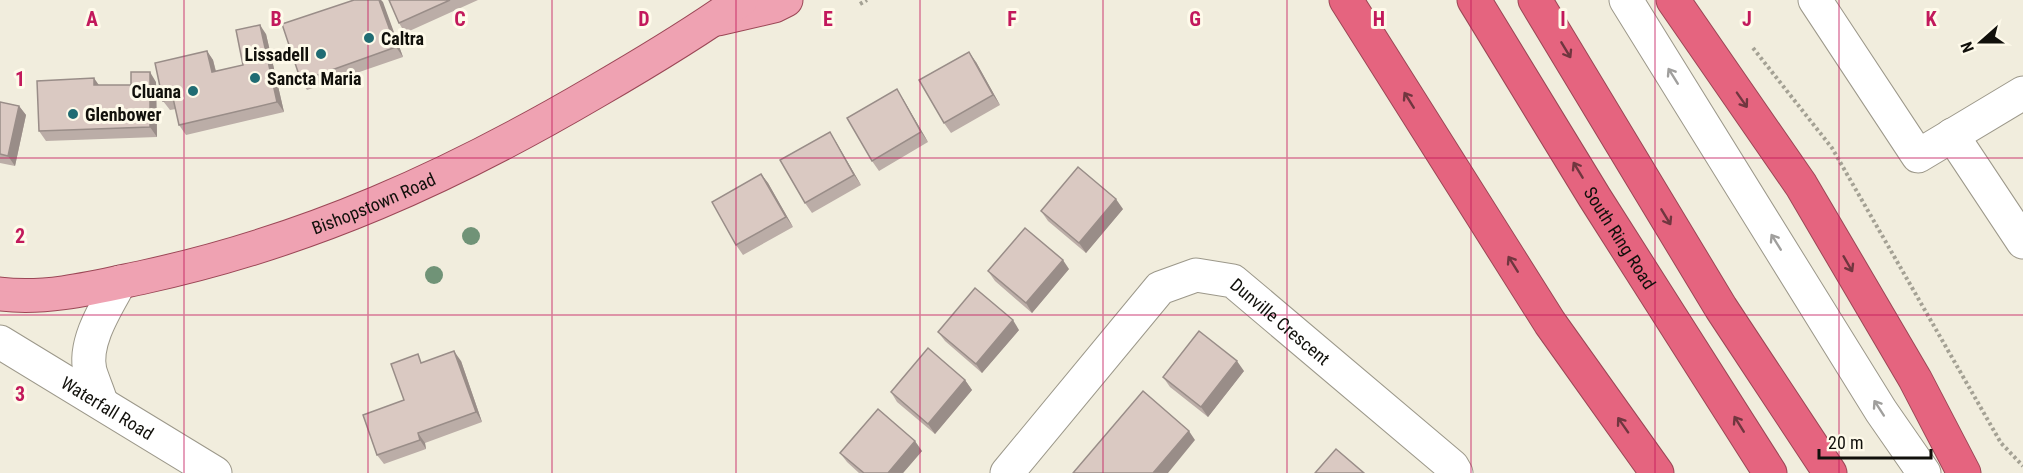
<svg xmlns="http://www.w3.org/2000/svg" width="2023" height="473" font-family="'Roboto Condensed',sans-serif">
  <style>
    .lines { fill: none; stroke-linecap: round; stroke-linejoin: round }
    .minor-casing { stroke: #9c988a; stroke-width: 35 }
    .major-casing { stroke: #9b4756; stroke-width: 35 }
    .highway-casing { stroke: #9b4756; stroke-width: 35 }
    .path { stroke: #a4a194; stroke-width: 4; stroke-dasharray: 3 3; stroke-linecap: butt }
    .minor { stroke: #fff; stroke-width: 33 }
    .major { stroke: #efa2b2; stroke-width: 33 }
    .highway { stroke: #e5647f; stroke-width: 33 }
    .tree { fill: #709377 }
    .wall { fill: #bbada7 }
    .shaded-wall { fill: #998d88 }
    .building { fill: #dac9c2; stroke: #998d88; stroke-width: 1.5 }
    .oneway { stroke: #70363f }
    .oneway2 { stroke: #a09f9d }
    .grid { fill: none; stroke: #c2185b; stroke-width: 1.5; stroke-opacity: 0.55 }
    .poi-dot { fill: #206c73; stroke: #fefaea; stroke-width: 2 }
    .labels { text-anchor: middle; dominant-baseline: central; stroke-width: 6; stroke-linejoin: round; paint-order: stroke }
    .poi-label { font-size: 18px; font-weight: bold; fill: #11100b; stroke: #fefaea; text-anchor: start }
    .street-label { font-size: 18px; fill: #11100b; stroke: #fefaea }
    .grid-label { font-size: 20px; text-anchor: middle; font-weight: bold; fill: #c2185b; stroke: #fefaea; stroke-width: 6; stroke-linejoin: round; paint-order: stroke }
  </style>
  <rect width="100%" height="100%" fill="#f1eddd"/>
  <g class="lines">
    <!-- minor casing -->
    <g class="minor-casing">
      <g id="minor">
        <path d="M1626,0L1881,411L1924,473"/>
        <path d="M1815,0L1918,156L2023,93"/>
        <path d="M1952,135L2023,242"/>
        <path id="s1" d="M0,342L215,473"/>
        <path d="M101,402C98,392 93,381 90,371C83,342 107,306 120,282"/>
        <path id="s2" d="M1007,473L1160,288L1196,275L1233,281L1452,466L1456,473"/>
      </g>
    </g>
    <!-- major casing -->
    <g class="major-casing">
      <g id="major">
        <path d="M718,19L774,6L786,0"/>
        <path id="s3" d="M0,294C48,300 97,287 144,277C309,241 450,177 595,92C645,63 694,34 741,0"/>
      </g>
    </g>
    <!-- highway casing -->
    <g class="highway-casing">
      <g id="highway">
        <path d="M1346,0L1550,323L1657,473"/>
        <path id="s4" d="M1474,0L1595,198L1770,473"/>
        <path d="M1535,0L1721,308L1830,473"/>
        <path d="M1673,0L1801,185L1915,379L1964,473"/>
      </g>
    </g>
    <!-- path -->
    <path class="path" d="M860,4L867,0
      M1753,48L1832,148L2001,443L2023,466"/>
    <!-- minor -->
    <use href="#minor" class="minor"/>
    <!-- major -->
    <use href="#major" class="major"/>
    <!-- highway -->
    <use href="#highway" class="highway"/>
  </g>
  <!-- trees -->
  <g class="tree">
    <circle cx="471" cy="236" r="9"/>
    <circle cx="434" cy="275" r="9"/>
  </g>
  <!-- wall -->
  <path class="wall" d="M354,0H381L403,57L307,90L301,81Z
    M389,0H478L405,33L399,23Z
    M266,34L284,112L186,135L179,125L176,109L170,110L163,101L207,51L213,60L216,71L243,65Z
    M976,62L1000,105L951,133L944,123Z
    M156,82L157,137L46,141L39,131L99,85H131Z
    M903,99L928,142L879,171L872,161Z
    M0,102L19,106L26,115L15,166L0,163Z
    M836,142L861,185L812,213L805,203Z
    M761,174L768,183L793,227L743,255L736,245Z
    M1123,209L1086,253L1048,221L1041,211Z
    M1069,269L1032,313L995,281L988,271Z
    M1019,330L982,373L945,341L938,332Z
    M461,361L482,422L425,443L426,449L384,464L377,455L424,362Z
    M1244,371L1208,417L1170,387L1163,377Z
    M965,380L972,390L935,434L897,402L891,392Z
    M922,451L903,473H859L847,462L840,453Z"/>
  <!-- shaded-wall -->
  <path class="shaded-wall" d="M379,0H381L383,2L403,57L396,47Z
    M260,25L266,34L284,112L277,102Z
    M207,51L213,60L218,81L212,72Z
    M969,52L976,62L1000,105L993,95Z
    M150,72L156,82L157,137L150,127Z
    M94,78L101,88L94,85Z
    M897,89L903,99L928,142L921,132Z
    M19,106L26,115L15,166L8,156Z
    M830,132L836,142L861,185L854,175Z
    M761,174L768,183L793,227L786,217Z
    M1116,199L1123,209L1086,253L1079,243Z
    M1063,260L1069,269L1032,313L1026,303Z
    M1013,320L1019,330L982,373L976,364Z
    M454,351L461,361L482,422L476,412Z
    M1237,361L1244,371L1208,417L1201,407Z
    M965,380L972,390L935,434L928,424Z
    M1189,431L1195,440L1168,473H1153Z
    M418,433L425,443L426,449L420,440Z
    M915,441L922,451L903,473H888Z"/>
  <!-- building -->
  <path class="building" d="M354,0H379L396,47L301,81L282,24Z
    M389,0H450L399,23Z
    M260,25L277,102L179,125L173,98L163,101L155,63L207,51L212,72L243,65L236,30Z
    M969,52L993,95L944,123L919,80Z
    M131,72H150V127L39,131L37,81L94,78V85H131Z
    M897,89L921,132L872,161L847,118Z
    M0,102L19,106L8,156L0,154Z
    M830,132L854,175L805,203L780,160Z
    M1078,167L1116,199L1079,243L1041,211Z
    M761,174L786,217L736,245L712,202Z
    M1025,228L1063,260L1026,303L988,271Z
    M975,288L1013,320L976,364L938,332Z
    M1199,331L1237,361L1201,407L1163,377Z
    M928,348L965,380L928,424L891,392Z
    M454,351L476,412L418,433L420,440L377,455L363,415L404,400L391,364L418,354L421,363Z
    M1143,391L1189,431L1153,473H1073Z
    M878,409L915,441L888,473H864L840,453Z
    M1336,449L1364,473H1315Z"/>
  <!-- one-way arrows -->
  <defs><path id="oneway-shaft" d="M-6 0H5M1.5-3L5.5 0L1.5 3" fill="none" stroke-width="1.6" stroke-linecap="round" stroke-linejoin="round" transform="scale(1.5)"/></defs>
  <g class="oneway">
    <use href="#oneway-shaft" transform="translate(1566 50) rotate(59)"/>
    <use href="#oneway-shaft" transform="translate(1409 100) rotate(-122)"/>
    <use href="#oneway-shaft" transform="translate(1742 100) rotate(55)"/>
    <use href="#oneway-shaft" transform="translate(1578 170) rotate(-121)"/>
    <use href="#oneway-shaft" transform="translate(1666 217) rotate(59)"/>
    <use href="#oneway-shaft" transform="translate(1513 264) rotate(-122)"/>
    <use href="#oneway-shaft" transform="translate(1848 264) rotate(60)"/>
    <use href="#oneway-shaft" transform="translate(1739 424) rotate(-122)"/>
    <use href="#oneway-shaft" transform="translate(1623 425) rotate(-125)"/>
  </g>
  <g class="oneway2">
    <use href="#oneway-shaft" transform="translate(1673 76) rotate(-122)"/>
    <use href="#oneway-shaft" transform="translate(1776 242) rotate(-122)"/>
    <use href="#oneway-shaft" transform="translate(1879 408) rotate(-123)"/>
  </g>
  <!-- grid -->
  <path class="grid" d="M184,0V473M368,0V473M552,0V473M736,0V473M920,0V473M1103,0V473M1287,0V473M1471,0V473M1655,0V473M1839,0V473M0,158H2023M0,315H2023"/>
  <!-- markers -->
  <g class="poi-dot">
    <circle cx="369" cy="38" r="6"/>
    <circle cx="321" cy="54" r="6"/>
    <circle cx="255" cy="78" r="6"/>
    <circle cx="193" cy="91" r="6"/>
    <circle cx="73" cy="114" r="6"/>
  </g>
  <g class="labels">
    <!-- poi labels -->
    <g class="poi-label">
      <text x="381" y="38">Caltra</text>
      <text x="309" y="54" text-anchor="end">Lissadell</text>
      <text x="267" y="78">Sancta Maria</text>
      <text x="181" y="91" text-anchor="end">Cluana</text>
      <text x="85" y="114">Glenbower</text>
    </g>
    <!-- street labels -->
    <g class="street-label">
      <text stroke="none"><textPath href="#s3" startOffset="387">Bishopstown Road</textPath></text>
      <text stroke="none"><textPath href="#s4" startOffset="279">South Ring Road</textPath></text>
      <text stroke="none"><textPath href="#s2" startOffset="378">Dunville Crescent</textPath></text>
      <text stroke="none"><textPath href="#s1" startOffset="126">Waterfall Road</textPath></text>
    </g>
  </g>
  <g class="grid-label">
    <text x="92" y="26">A</text>
    <text x="276" y="26">B</text>
    <text x="460" y="26">C</text>
    <text x="644" y="26">D</text>
    <text x="828" y="26">E</text>
    <text x="1012" y="26">F</text>
    <text x="1195" y="26">G</text>
    <text x="1379" y="26">H</text>
    <text x="1563" y="26">I</text>
    <text x="1747" y="26">J</text>
    <text x="1931" y="26">K</text>
    <text x="20" y="86">1</text>
    <text x="20" y="243">2</text>
    <text x="20" y="401">3</text>
  </g>
  <!-- north arrow -->
  <g transform="translate(1981 42) rotate(249)" stroke="#fefaea" stroke-width="4.5" paint-order="stroke">
  <path d="M0-4.5L10 22L0 15L-10 22Z" fill="#11100b"/>
  <text y="-9" font-size="16" font-weight="bold" text-anchor="middle" fill="#11100b">N</text>
  </g>
  <!-- scale -->
  <path d="M1819 449v9h112v-9" fill="none" stroke="#11100b" stroke-width="3"/>
  <text x="1828" y="449" font-size="18" fill="#11100b" stroke="#fefaea" stroke-width="4.5" paint-order="stroke">20 m</text>
</svg>
